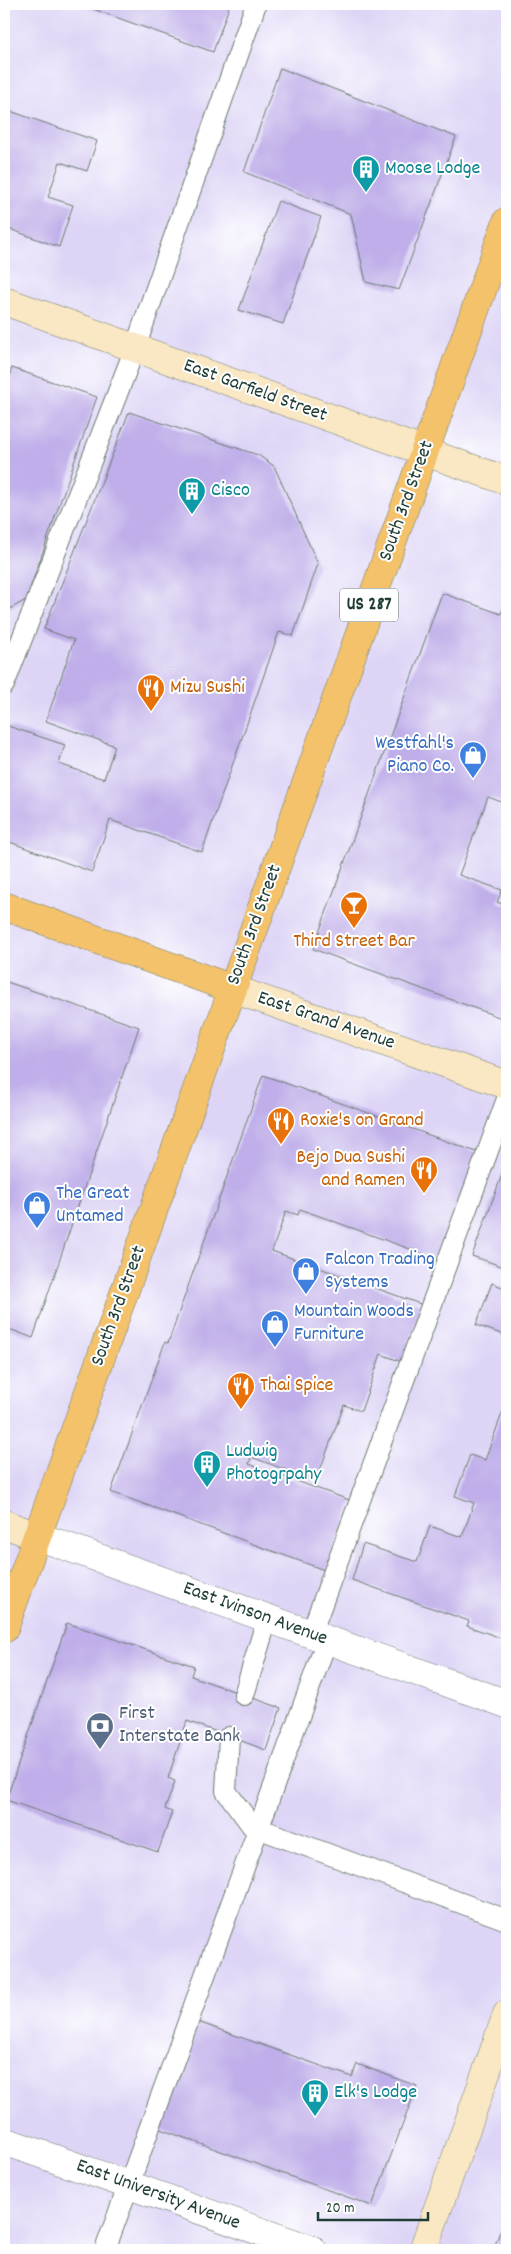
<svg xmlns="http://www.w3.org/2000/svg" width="511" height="2254" font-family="Dekko,sans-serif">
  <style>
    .built { fill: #ded5f6 }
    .building { fill: #bfaee9 }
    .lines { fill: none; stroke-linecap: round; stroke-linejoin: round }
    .lane-casing { stroke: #6a7a6d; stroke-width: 22 }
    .street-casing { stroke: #6a7a6d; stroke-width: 29 }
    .secondary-casing { stroke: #6a7a6d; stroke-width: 29 }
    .primary-casing { stroke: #6a7a6d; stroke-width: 29 }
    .lane { stroke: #fff; stroke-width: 20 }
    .street { stroke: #fff; stroke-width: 28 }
    .secondary { stroke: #fae7c3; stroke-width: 28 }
    .primary { stroke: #f3c26a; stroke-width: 28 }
    .labels { text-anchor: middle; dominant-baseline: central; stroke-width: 4; stroke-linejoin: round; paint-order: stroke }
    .shield { fill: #fff; stroke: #627771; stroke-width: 1 }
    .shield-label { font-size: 19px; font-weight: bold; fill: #1f3d34 }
    .culture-label { font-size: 20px; fill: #0d838f; stroke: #fff; text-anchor: start }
    .street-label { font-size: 20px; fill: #1f3d34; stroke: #fff }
    .food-label { font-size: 20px; fill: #c56008; stroke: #fff; text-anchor: start }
    .shop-label { font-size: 20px; fill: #366cbe; stroke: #fff; text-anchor: start }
    .service-label { font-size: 20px; fill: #4e5e75; stroke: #fff; text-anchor: start }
  </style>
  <rect width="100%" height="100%" fill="#fff"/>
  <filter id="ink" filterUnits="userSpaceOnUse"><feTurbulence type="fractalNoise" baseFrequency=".02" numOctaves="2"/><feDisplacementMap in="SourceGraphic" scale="10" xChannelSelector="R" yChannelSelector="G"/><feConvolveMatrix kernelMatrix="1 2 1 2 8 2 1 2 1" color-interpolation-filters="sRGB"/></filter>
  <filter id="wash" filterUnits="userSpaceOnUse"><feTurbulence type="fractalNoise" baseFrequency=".0096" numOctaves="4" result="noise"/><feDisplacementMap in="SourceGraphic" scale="20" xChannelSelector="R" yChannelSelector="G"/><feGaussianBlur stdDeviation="1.12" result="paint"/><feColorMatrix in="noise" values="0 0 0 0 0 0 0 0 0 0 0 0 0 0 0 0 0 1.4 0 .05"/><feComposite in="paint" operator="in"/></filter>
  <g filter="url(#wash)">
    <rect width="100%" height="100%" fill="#f4ead6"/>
    <!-- built -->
    <path class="built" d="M4,4H507V2250H4Z"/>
    <g id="blocks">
      <!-- building -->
      <path class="building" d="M79,4H230L213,52Z
        M280,68L456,137L399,290L366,282L351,214L244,172Z
        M10,111L97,141L87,171L60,162L48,197L73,205L59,247L4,227V129Z
        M278,201L321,217L283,324L239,310Z
        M12,368L97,397L26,600L4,612V391Z
        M129,412L258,455L274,466L318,564L293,636L279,632L202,852L110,820L92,872L4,840V737L8,726L65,745L59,764L104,779L115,746L46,721L74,640L44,629Z
        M442,593L501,614L507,596V804L488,797L459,875L502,890L497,902L507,906V1020L313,949Z
        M4,631L9,633L4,646Z
        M4,981L139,1027L33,1338L4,1327Z
        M263,1075L479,1153L440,1260L300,1209L298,1215L286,1211L272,1251L423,1305L402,1362L381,1354L361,1411L344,1405L316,1481L251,1457L249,1464L352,1501L327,1571L111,1492L165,1342L168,1343Z
        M507,1161V1268L472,1256Z
        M492,1283L507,1289V1336L476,1325Z
        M507,1400V1640L467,1626L469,1621L352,1580L363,1544L417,1562L430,1526L462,1537L474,1503L455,1496L470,1455L485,1460Z
        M67,1623L194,1666L191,1676L281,1708L266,1750L187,1721L168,1778L175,1781L165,1809L172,1812L158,1852L6,1800Z
        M198,2022L352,2077L357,2064L417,2086L372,2206L160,2129Z
        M507,2213V2249L495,2245Z"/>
    </g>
  </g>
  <g filter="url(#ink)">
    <use href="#blocks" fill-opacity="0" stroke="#6a7a6d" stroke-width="1"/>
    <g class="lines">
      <!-- lane casing -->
      <g class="lane-casing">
        <path id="lane" d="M4,685L135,348L256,4
          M311,1634L507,1099
          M244,1695L267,1619
          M229,1737L226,1791L252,1826L507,1920
          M105,2250L327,1640"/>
      </g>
      <!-- street casing -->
      <g class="street-casing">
        <path id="street" d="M37,1536L507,1704
          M4,2141L313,2250"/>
      </g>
      <!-- secondary casing -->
      <g class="secondary-casing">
        <path id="secondary" d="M4,301L507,481
          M233,989L507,1085
          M4,1524L37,1536
          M423,2250L507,2014"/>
      </g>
      <!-- primary casing -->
      <g class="primary-casing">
        <path id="primary" d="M4,906L233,989
          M4,1629L507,221"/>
      </g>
      <!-- lane -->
      <use href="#lane" class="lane"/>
      <!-- street -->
      <use href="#street" class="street"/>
      <!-- secondary -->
      <use href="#secondary" class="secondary"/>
      <!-- primary -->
      <use href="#primary" class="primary"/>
    </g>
  </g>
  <!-- icons -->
  <defs>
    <g id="building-pin" transform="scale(1.4375)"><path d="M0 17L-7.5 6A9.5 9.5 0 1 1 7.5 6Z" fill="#0f9aa8" stroke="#fff"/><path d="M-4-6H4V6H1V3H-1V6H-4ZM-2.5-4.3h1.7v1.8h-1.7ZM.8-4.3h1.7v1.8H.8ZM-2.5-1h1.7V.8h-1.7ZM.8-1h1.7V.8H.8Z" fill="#fff"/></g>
    <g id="restaurant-pin" transform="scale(1.4375)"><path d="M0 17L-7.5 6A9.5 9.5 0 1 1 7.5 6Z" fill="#e8710a" stroke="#fff"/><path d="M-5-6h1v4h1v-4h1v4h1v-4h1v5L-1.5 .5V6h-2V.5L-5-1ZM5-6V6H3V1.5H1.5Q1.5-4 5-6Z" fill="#fff"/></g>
    <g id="shop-pin" transform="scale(1.4375)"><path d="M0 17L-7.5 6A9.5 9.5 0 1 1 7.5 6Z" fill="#3f7fe0" stroke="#fff"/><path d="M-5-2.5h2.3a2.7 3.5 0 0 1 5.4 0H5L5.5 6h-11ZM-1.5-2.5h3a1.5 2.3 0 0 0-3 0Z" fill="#fff"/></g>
    <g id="bar-pin" transform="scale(1.4375)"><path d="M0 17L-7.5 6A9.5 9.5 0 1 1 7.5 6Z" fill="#e8710a" stroke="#fff"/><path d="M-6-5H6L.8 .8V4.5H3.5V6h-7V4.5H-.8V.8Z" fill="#fff"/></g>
    <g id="bank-pin" transform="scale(1.4375)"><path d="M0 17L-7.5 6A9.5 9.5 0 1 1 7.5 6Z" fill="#5c6f8a" stroke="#fff"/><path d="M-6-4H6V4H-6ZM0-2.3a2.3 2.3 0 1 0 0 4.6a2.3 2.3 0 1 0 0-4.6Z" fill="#fff"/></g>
  </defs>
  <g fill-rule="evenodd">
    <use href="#building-pin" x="366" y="169"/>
    <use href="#building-pin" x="192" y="491"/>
    <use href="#restaurant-pin" x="151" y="688"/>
    <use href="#shop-pin" x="473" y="755"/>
    <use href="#bar-pin" x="354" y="905"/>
    <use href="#restaurant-pin" x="281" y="1121"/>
    <use href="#restaurant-pin" x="424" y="1170"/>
    <use href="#shop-pin" x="37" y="1205"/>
    <use href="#shop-pin" x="306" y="1271"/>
    <use href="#shop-pin" x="275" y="1324"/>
    <use href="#restaurant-pin" x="241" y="1386"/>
    <use href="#building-pin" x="207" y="1464"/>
    <use href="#bank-pin" x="100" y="1726"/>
    <use href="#building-pin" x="315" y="2093"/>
  </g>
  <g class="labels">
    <!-- shield labels -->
    <rect class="shield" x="340" y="588.5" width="58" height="33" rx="4"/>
    <g class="shield-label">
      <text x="369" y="605">US 287</text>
    </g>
    <!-- culture labels -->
    <g class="culture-label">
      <text x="385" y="169">Moose Lodge</text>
      <text x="211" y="491">Cisco</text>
      <text x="226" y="1452">Ludwig<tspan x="226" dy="23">Photogrpahy</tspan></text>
      <text x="334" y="2093">Elk's Lodge</text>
    </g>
    <!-- street labels -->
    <g class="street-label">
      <text transform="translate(255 391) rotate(20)">East Garfield Street</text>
      <text transform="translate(407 501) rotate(-70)">South 3rd Street</text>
      <text transform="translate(255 925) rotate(-70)">South 3rd Street</text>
      <text transform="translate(326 1021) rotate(19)">East Grand Avenue</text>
      <text transform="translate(119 1306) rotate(-70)">South 3rd Street</text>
      <text transform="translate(255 1614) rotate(20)">East Ivinson Avenue</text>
      <text transform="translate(158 2195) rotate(20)">East University Avenue</text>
    </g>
    <!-- food labels -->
    <g class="food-label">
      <text x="170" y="688">Mizu Sushi</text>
      <text x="354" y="942" text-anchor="middle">Third Street Bar</text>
      <text x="300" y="1121">Roxie's on Grand</text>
      <text x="405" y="1158" text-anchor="end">Bejo Dua Sushi<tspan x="405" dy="23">and Ramen</tspan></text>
      <text x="260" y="1386">Thai Spice</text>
    </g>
    <!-- shop labels -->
    <g class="shop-label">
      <text x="454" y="744" text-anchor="end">Westfahl's<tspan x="454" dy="23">Piano Co.</tspan></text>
      <text x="56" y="1194">The Great<tspan x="56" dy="23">Untamed</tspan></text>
      <text x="325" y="1260">Falcon Trading<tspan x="325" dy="23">Systems</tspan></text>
      <text x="294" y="1312">Mountain Woods<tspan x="294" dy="23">Furniture</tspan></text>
    </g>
    <!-- service labels -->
    <g class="service-label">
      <text x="119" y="1714">First<tspan x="119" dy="23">Interstate Bank</tspan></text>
    </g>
  </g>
  <!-- margin -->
  <rect width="511" height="2254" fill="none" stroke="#fff" stroke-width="20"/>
  <!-- scale -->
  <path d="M318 2212v8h110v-8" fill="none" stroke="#1f3d34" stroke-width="2.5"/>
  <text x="326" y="2212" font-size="15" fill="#1f3d34" stroke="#ffffff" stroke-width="4" paint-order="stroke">20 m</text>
</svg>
